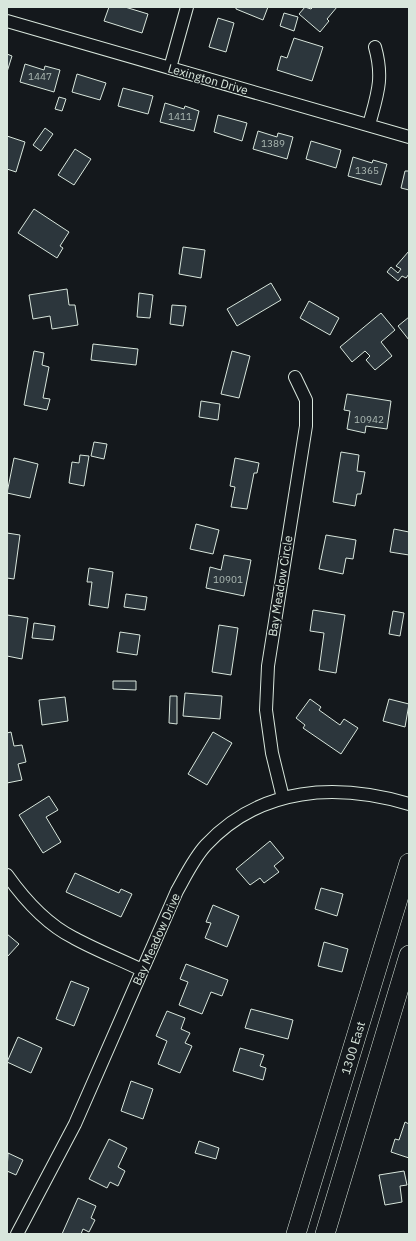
<svg xmlns="http://www.w3.org/2000/svg" width="416" height="1241" font-family="'IBM Plex Sans',sans-serif">
  <style>
    .building { fill: #2c363c; stroke: #d8e6dc }
    .lines { fill: none; stroke-linecap: round; stroke-linejoin: round }
    .minor-casing { stroke: #d8e6dc; stroke-width: 14 }
    .primary-casing { stroke: #d8e6dc; stroke-width: 20 }
    .minor { stroke: #14181c; stroke-width: 12 }
    .primary { stroke: #14181c; stroke-width: 19 }
    .labels { text-anchor: middle; dominant-baseline: central; stroke-width: 3; stroke-linejoin: round; paint-order: stroke }
    .number-label { font-size: 10px; fill: #adbab4 }
    .street-label { font-size: 12px; fill: #d8e6dc; stroke: #14181c }
  </style>
  <rect width="100%" height="100%" fill="#14181c"/>
  <!-- building -->
  <path class="building" d="M109,7H125L148,14L142,33L104,21Z
    M236,7H268L263,20L236,9Z
    M305,7L311,9L313,7H337L327,19L329,21L320,32L299,14Z
    M284,13L298,17L294,31L280,26Z
    M218,18L234,23L226,52L209,47Z
    M294,38L323,47L312,81L277,70L281,56L287,58Z
    M7,54L12,56L7,72Z
    M25,64L44,70L45,66L60,70L54,92L20,82Z
    M77,74L106,83L100,100L72,92Z
    M123,88L153,96L148,114L118,106Z
    M59,97L66,99L62,111L55,109Z
    M165,103L184,109L185,106L199,111L194,131L160,122Z
    M218,115L247,123L242,141L214,132Z
    M45,128L53,134L41,151L33,145Z
    M258,131L277,137L278,133L293,137L287,159L253,149Z
    M7,136L25,142L16,172L7,169Z
    M311,141L341,150L336,168L306,159Z
    M75,149L91,159L74,185L58,175Z
    M353,157L372,163L373,160L387,164L381,185L348,176Z
    M405,171H409V190L401,188Z
    M34,209L69,232L60,246L63,248L57,258L18,233Z
    M183,247L205,250L201,278L179,274Z
    M409,251V274L406,278L402,276L398,281L387,272L391,267L398,273L401,269L396,266Z
    M271,283L281,300L237,326L227,309Z
    M67,289L69,305H75L78,325L52,329L50,316L33,319L29,295Z
    M139,293L153,295L150,318L137,317Z
    M309,301L339,318L330,335L300,318Z
    M172,305L186,306L183,326L170,324Z
    M381,313L395,330L381,342L392,356L375,370L366,360L370,356L365,351L352,362L340,347Z
    M409,317V340L398,326Z
    M93,344L138,349L136,365L91,360Z
    M34,351L44,353L42,365L49,367L43,398L50,399L47,410L24,405Z
    M232,351L250,356L239,398L221,394Z
    M347,394L391,401L387,429L366,426L365,433L347,429L350,411L344,410Z
    M201,401L220,404L218,420L199,417Z
    M94,442L107,444L104,459L91,456Z
    M341,452L359,455L357,471L365,472L361,494H357L355,506L333,502Z
    M80,455L89,456L84,486L69,483L72,462L79,463Z
    M14,458L38,464L30,498L7,493Z
    M235,458L259,463L257,473H254L247,509L231,507L235,487L230,486Z
    M196,524L219,530L213,554L190,549Z
    M394,529L409,532V555L390,552Z
    M7,533L20,535L14,579L7,578Z
    M326,535L356,540L353,559L346,558L343,574L319,569Z
    M224,555L251,560L244,596L206,588L210,567L221,570Z
    M89,568L113,572L108,608L89,605L92,582H87Z
    M126,594L147,597L145,610L124,607Z
    M313,610L345,615L336,673L319,670L324,633L310,631Z
    M393,611L404,613L400,636L389,634Z
    M7,615L28,618L22,659L7,656Z
    M34,623L55,626L53,640L32,638Z
    M219,625L238,628L231,675L212,672Z
    M120,632L140,635L137,655L117,652Z
    M113,681H136V690L113,689Z
    M185,693L222,696L220,719L183,716Z
    M170,696H177V724L169,723Z
    M65,697L68,721L42,725L39,700Z
    M310,699L321,707L319,710L340,725L344,719L358,728L341,754L303,728L305,725L296,718Z
    M389,699L409,704L405,727L383,721Z
    M11,732L14,746L22,745L26,762L18,764L22,780L7,783V733Z
    M213,732L232,743L207,785L188,774Z
    M49,796L58,810L46,817L61,842L43,853L19,815Z
    M270,841L284,858L274,866L279,872L264,883L260,878L250,885L236,869Z
    M75,873L119,893L121,889L132,894L121,917L66,892Z
    M321,888L343,894L337,916L315,909Z
    M213,905L239,916L227,947L205,938L211,923L206,922Z
    M7,934L19,944L7,957Z
    M324,942L348,949L342,972L318,966Z
    M186,964L228,980L222,996L211,992L202,1014L179,1005L188,982L180,979Z
    M71,981L89,988L74,1026L56,1019Z
    M251,1009L293,1020L288,1039L245,1028Z
    M167,1011L185,1018L181,1029L190,1033L185,1043L192,1046L180,1073L158,1064L167,1041L156,1036Z
    M18,1037L42,1048L31,1073L7,1062Z
    M240,1048L264,1055L260,1066L266,1068L263,1080L233,1071Z
    M131,1081L153,1089L143,1119L121,1111Z
    M405,1122L409,1124V1158L391,1152L395,1139L399,1140Z
    M109,1139L127,1148L118,1167L125,1171L118,1186L110,1182L107,1188L89,1179Z
    M199,1141L219,1148L216,1159L195,1153Z
    M8,1153L23,1160L16,1175L7,1171Z
    M404,1171L407,1185L400,1186L402,1202L385,1205L379,1175Z
    M78,1198L96,1206L91,1218L95,1220L89,1232L83,1229L81,1234H62Z"/>
  <g class="lines">
    <!-- minor casing -->
    <g class="minor-casing">
      <path id="minor" d="M7,21L409,137
        M170,68L187,7
        M369,125C377,95 384,79 375,47
        M283,798L272,753L266,710L268,666L306,426V400L295,377
        M7,875C24,899 48,925 74,938C96,950 119,959 142,970
        M17,1234L75,1124L177,891C186,875 194,858 206,845C261,786 337,783 409,804"/>
    </g>
    <!-- primary casing -->
    <g class="primary-casing">
      <path id="primary" d="M296,1234L409,863
        M325,1234L409,955"/>
    </g>
    <!-- minor -->
    <use href="#minor" class="minor"/>
    <!-- primary -->
    <use href="#primary" class="primary"/>
  </g>
  <g class="labels">
    <!-- number labels -->
    <g class="number-label">
      <text x="40" y="76">1447</text>
      <text x="180" y="116">1411</text>
      <text x="273" y="143">1389</text>
      <text x="367" y="170">1365</text>
      <text x="369" y="419">10942</text>
      <text x="228" y="579">10901</text>
    </g>
    <!-- street labels -->
    <g class="street-label">
      <text transform="translate(208 79) rotate(16)">Lexington Drive</text>
      <text transform="translate(280 586) rotate(-81)">Bay Meadow Circle</text>
      <text transform="translate(156 939) rotate(-66)">Bay Meadow Drive</text>
      <text transform="translate(353 1048) rotate(-73)">1300 East</text>
    </g>
  </g>
  <!-- border -->
  <rect width="416" height="1241" fill="none" stroke="#d8e6dc" stroke-width="16"/>
</svg>
